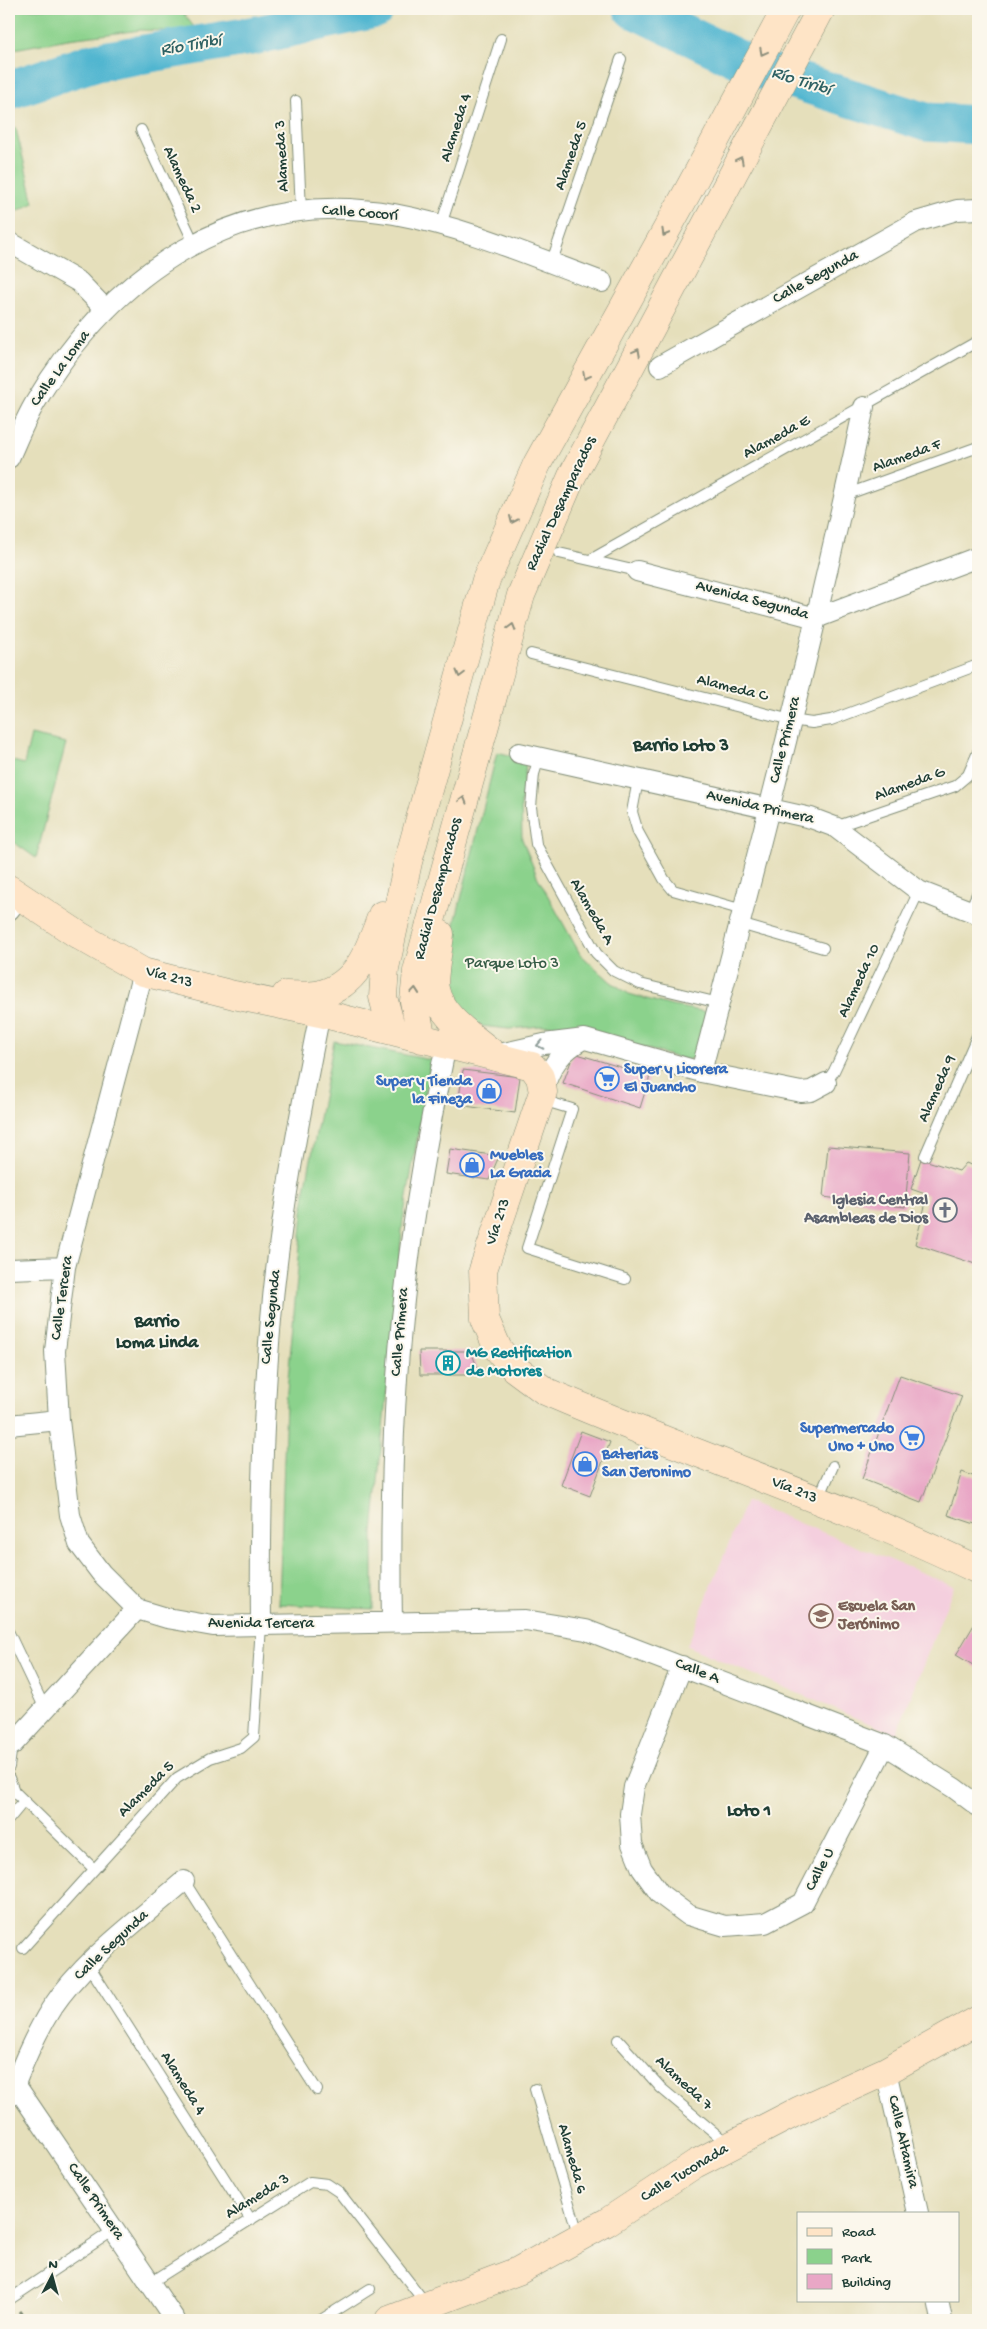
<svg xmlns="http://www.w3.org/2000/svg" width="987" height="2329" font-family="'Gochi Hand',sans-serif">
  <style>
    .built { fill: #f4cfde }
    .green { fill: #8bd28c; stroke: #558860 }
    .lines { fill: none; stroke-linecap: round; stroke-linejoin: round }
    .river { stroke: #51b6d0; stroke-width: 39 }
    .building { fill: #e9a7c6 }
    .lane-casing { stroke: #828e78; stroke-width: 12 }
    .street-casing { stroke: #828e78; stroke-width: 22 }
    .secondary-casing { stroke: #828e78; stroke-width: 29 }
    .path { stroke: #828e78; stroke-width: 3; stroke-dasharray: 4 4; stroke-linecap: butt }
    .lane { stroke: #fff; stroke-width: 10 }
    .street { stroke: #fff; stroke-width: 20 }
    .secondary { stroke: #fee4c6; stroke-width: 28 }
    .oneway { stroke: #8e907d }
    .oneway2 { stroke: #8f9e9a }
    .labels { text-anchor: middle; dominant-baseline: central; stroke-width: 4; stroke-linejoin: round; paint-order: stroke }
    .street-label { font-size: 16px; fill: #1f3d34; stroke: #fbf7ec }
    .park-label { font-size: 16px; fill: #355b46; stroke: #fbf7ec }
    .shop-label { font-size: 16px; font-weight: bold; fill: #366cbe; stroke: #fbf7ec; text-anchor: start }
    .worship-label { font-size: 16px; font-weight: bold; fill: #5b616d; stroke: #fbf7ec; text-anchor: end }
    .culture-label { font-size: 16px; font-weight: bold; fill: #0d838f; stroke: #fbf7ec; text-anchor: start }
    .education-label { font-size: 16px; font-weight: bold; fill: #785e54; stroke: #fbf7ec; text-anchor: start }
    .water-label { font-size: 18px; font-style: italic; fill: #2e6163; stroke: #fbf7ec }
    .neighbourhood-label { font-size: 18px; font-weight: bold; fill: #1f3d34; stroke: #fbf7ec }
  </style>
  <rect width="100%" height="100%" fill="#fbf7ec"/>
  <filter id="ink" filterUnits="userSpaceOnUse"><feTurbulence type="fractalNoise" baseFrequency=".02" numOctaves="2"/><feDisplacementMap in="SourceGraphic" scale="10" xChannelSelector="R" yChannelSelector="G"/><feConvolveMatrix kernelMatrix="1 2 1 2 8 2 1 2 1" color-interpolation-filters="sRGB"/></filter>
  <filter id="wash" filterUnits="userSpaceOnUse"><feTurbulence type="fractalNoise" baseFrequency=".0096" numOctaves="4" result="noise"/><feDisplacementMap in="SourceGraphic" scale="20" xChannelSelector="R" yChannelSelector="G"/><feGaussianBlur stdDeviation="1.12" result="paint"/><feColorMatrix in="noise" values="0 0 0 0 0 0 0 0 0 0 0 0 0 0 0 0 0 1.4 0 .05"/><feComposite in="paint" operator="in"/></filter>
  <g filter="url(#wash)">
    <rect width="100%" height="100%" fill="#e5dfbb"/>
    <!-- built -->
    <path class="built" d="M746,1501L954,1586L896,1735L687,1646Z"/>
    <!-- green -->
    <path class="green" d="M9,9H180L198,32L141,30L68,39L9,50Z
      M9,127L16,129L34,203L9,215Z
      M31,735L66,743L36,858L9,839V760L24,764Z
      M497,752L524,759L526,764L521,802L522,839L537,876L580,954L611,982L629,994L672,1006L708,1012L696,1056L687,1060L679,1058L577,1029L551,1025L509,1029L472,1025L451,1003L443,972Z
      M334,1041L431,1060L403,1220L373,1533V1609L279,1604L286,1402L305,1190Z"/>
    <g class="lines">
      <!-- river -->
      <path class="river" d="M633,9L759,69L926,122L978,125
        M9,90L91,63L257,35L375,9"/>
    </g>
    <g id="blocks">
      <!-- building -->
      <path class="building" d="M574,1053L650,1076L640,1108L563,1083Z
        M463,1070L520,1077L515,1113L458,1105Z
        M828,1146L910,1153L905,1207L823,1197Z
        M450,1149L499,1156L489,1180L446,1174Z
        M921,1159L959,1171L966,1163L978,1168V1265L915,1244L928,1195L911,1189Z
        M419,1351H471L480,1375H420Z
        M900,1375L962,1396L921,1502L862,1479Z
        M581,1431L610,1442L590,1496L561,1485Z
        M962,1472L978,1478V1525L948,1515Z
        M978,1618V1668L956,1655Z"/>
    </g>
  </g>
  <g filter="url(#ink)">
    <use href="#blocks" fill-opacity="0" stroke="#828e78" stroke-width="1"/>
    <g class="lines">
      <!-- lane casing -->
      <g class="lane-casing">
        <path id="lane" d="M296,101L301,211
          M141,130L194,243
          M441,225L501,39
          M551,264L621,59
          M845,495L978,447
          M559,553L637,571
          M590,560L978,341
          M531,654L791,720L812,723L831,720L978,665
          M539,758L534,774L531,807L536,844L596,953L614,971L640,984L719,1003
          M638,780L632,812L638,832L664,879L673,890L743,910
          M835,827L955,786L968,775L978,752
          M970,910L978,892
          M740,924L823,948
          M826,1083L834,1071L919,891
          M542,1100L572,1109L527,1248L625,1279
          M925,1156L978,1034
          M818,1500L833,1466
          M9,1633L45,1709
          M9,1767L12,1745H10
          M9,1778L14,1791L94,1869
          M9,1819L24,1801
          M184,1881L317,2090
          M23,1948L177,1778L210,1758L241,1748L254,1737L261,1625
          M88,1964L251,2220
          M618,2040L661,2088L728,2144
          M535,2089L579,2237
          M150,2283L310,2182L327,2184L339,2192L427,2305
          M10,2299L114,2230
          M321,2320L370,2289"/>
      </g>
      <!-- street casing -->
      <g class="street-casing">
        <path id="street" d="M9,242L79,282L106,310
          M660,366L916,222L957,210L978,209
          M9,458C17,440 25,420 35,403C112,273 237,186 394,214C465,227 534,257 602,282
          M637,571L816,618L978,557
          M519,753L811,818L835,827L919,891L978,914
          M9,910L19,897
          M143,972L65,1267L55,1351L59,1420L70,1515L79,1544L101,1573L137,1609L167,1618L213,1626L525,1620L586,1630L885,1745L954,1788L978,1806
          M495,1055L544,1044L585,1039L701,1072L801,1092L811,1091L826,1083
          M701,1072C759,851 816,630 864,407
          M543,1092C549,1067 561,1051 583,1039
          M9,1269L65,1267
          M9,1425L59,1420
          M392,1622C390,1512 392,1401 405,1291C414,1208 429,1127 446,1045
          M261,1625C260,1523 262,1421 271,1319C280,1216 300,1114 320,1013
          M682,1666L634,1787L630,1814L632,1844L642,1869L660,1894L688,1915L725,1926L765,1923L803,1903L885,1745
          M12,1745L137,1609
          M886,2071L918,2213
          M15,2084L175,2320
          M10,2096C22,2066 34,2036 51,2009C85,1958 138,1921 184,1881
          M938,2300L942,2320"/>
      </g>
      <!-- secondary casing -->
      <g class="secondary-casing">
        <path id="secondary" d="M9,889L80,936L143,972L234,995L320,1013L532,1066L540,1077L543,1092L483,1270L485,1319L498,1349L514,1368L545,1391C688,1453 838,1502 978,1570
          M440,934C439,948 432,977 435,989C440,1017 472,1036 492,1053
          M286,995C297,995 311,997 321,994C359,984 370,947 382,915
          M392,1031L383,997L385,968L408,862L486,580L537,464L688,191L786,9
          M422,1039L414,1001L417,971L521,595L572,476L821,9
          M389,2320L518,2271L607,2222L695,2164L800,2110L886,2071L978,2020"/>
      </g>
      <!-- path -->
      <path class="path" d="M19,2311L26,2320"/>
      <!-- lane -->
      <use href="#lane" class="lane"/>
      <!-- street -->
      <use href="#street" class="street"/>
      <!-- secondary -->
      <use href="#secondary" class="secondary"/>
    </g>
    <!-- one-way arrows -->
    <defs><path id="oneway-chevron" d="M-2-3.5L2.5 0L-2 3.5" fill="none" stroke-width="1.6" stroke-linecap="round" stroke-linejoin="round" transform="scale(1.25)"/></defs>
    <g class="oneway">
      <use href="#oneway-chevron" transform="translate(763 52) rotate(118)"/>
      <use href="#oneway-chevron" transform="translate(740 160) rotate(-62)"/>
      <use href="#oneway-chevron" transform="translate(665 233) rotate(119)"/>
      <use href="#oneway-chevron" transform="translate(637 352) rotate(-62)"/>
      <use href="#oneway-chevron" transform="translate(586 376) rotate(119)"/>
      <use href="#oneway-chevron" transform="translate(513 520) rotate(114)"/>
      <use href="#oneway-chevron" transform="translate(512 627) rotate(-74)"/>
      <use href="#oneway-chevron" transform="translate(460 674) rotate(105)"/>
      <use href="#oneway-chevron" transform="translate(463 800) rotate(-74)"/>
      <use href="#oneway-chevron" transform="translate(415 991) rotate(-85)"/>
    </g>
    <use class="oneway2" href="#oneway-chevron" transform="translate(540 1045) rotate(168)"/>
  </g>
  <!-- icons -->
  <defs>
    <g id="supermarket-ring" transform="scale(1.25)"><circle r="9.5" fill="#fbf7ec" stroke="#3f7fe0" stroke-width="1.5"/><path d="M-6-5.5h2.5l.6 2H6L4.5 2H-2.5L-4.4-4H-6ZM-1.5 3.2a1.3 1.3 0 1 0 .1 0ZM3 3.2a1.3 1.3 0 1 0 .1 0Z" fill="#3f7fe0"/></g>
    <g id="shop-ring" transform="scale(1.25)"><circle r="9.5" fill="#fbf7ec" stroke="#3f7fe0" stroke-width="1.5"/><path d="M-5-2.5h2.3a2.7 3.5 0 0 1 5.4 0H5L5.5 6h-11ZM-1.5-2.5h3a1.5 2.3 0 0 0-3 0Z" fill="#3f7fe0"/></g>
    <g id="church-ring" transform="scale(1.25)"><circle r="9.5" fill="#fbf7ec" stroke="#6b7280" stroke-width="1.5"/><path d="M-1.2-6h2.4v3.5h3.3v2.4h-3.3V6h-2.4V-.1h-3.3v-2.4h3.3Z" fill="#6b7280"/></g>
    <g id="building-ring" transform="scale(1.25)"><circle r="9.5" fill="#fbf7ec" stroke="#0f9aa8" stroke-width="1.5"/><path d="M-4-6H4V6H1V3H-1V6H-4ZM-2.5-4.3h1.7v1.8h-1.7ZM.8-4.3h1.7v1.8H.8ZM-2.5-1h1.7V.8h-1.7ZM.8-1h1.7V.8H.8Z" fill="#0f9aa8"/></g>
    <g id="school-ring" transform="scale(1.25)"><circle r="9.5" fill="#fbf7ec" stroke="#8d6e63" stroke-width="1.5"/><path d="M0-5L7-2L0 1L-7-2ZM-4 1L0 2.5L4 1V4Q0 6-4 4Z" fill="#8d6e63"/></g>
  </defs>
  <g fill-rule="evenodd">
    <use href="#supermarket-ring" x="607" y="1079"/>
    <use href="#shop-ring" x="489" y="1091"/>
    <use href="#shop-ring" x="472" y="1165"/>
    <use href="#church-ring" x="945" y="1210"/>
    <use href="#building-ring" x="448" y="1363"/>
    <use href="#supermarket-ring" x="912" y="1438"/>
    <use href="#shop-ring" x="585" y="1464"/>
    <use href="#school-ring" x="821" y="1616"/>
  </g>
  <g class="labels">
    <!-- street labels -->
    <g class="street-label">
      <text transform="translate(457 128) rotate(-72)">Alameda 4</text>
      <text transform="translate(283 156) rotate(-93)">Alameda 3</text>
      <text transform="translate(572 156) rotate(-71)">Alameda 5</text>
      <text transform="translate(181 180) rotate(65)">Alameda 2</text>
      <text transform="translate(360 214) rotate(4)">Calle Cocorí</text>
      <text transform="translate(816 278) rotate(-29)">Calle Segunda</text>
      <text transform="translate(61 369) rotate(-54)">Calle La Loma</text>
      <text transform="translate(777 438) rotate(-29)">Alameda E</text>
      <text transform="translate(907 457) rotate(-20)">Alameda F</text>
      <text transform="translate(562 504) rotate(-65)">Radial Desamparados</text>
      <text transform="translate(752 601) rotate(15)">Avenida Segunda</text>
      <text transform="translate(732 689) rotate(14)">Alameda C</text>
      <text transform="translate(786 740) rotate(-76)">Calle Primera</text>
      <text transform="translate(910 785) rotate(-20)">Alameda G</text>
      <text transform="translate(760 808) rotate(13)">Avenida Primera</text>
      <text transform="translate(439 889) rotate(-75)">Radial Desamparados</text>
      <text transform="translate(591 912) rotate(60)">Alameda A</text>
      <text transform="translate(169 978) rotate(15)">Vía 213</text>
      <text transform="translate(860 981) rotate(-65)">Alameda 10</text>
      <text transform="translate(938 1089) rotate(-66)">Alameda 9</text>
      <text transform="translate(499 1222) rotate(-72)">Vía 213</text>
      <text transform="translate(63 1298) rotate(-82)">Calle Tercera</text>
      <text transform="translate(272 1317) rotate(-84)">Calle Segunda</text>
      <text transform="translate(401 1332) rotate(-85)">Calle Primera</text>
      <text transform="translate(794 1491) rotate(22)">Vía 213</text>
      <text x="261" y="1624">Avenida Tercera</text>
      <text transform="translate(697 1672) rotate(21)">Calle A</text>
      <text transform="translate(147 1790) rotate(-45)">Alameda 5</text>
      <text transform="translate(821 1870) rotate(-63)">Calle U</text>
      <text transform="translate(112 1946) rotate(-43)">Calle Segunda</text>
      <text transform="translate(182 2084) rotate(58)">Alameda 4</text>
      <text transform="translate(683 2084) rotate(43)">Alameda 7</text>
      <text transform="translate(902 2142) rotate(77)">Calle Altamira</text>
      <text transform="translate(571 2159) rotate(74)">Alameda 6</text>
      <text transform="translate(685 2174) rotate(-31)">Calle Tuconada</text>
      <text transform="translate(258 2197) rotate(-32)">Alameda 3</text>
      <text transform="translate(95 2202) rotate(56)">Calle Primera</text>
    </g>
    <!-- park labels -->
    <g class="park-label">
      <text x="512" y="964">Parque Loto 3</text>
    </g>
    <!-- shop labels -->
    <g class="shop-label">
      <text x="624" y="1070">Super y Licorera<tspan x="624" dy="18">El Juancho</tspan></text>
      <text x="472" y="1082" text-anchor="end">Super y Tienda<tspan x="472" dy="18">la Fineza</tspan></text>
      <text x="490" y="1156">Muebles<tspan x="490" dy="18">La Gracia</tspan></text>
      <text x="894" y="1429" text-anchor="end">Supermercado<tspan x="894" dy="18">Uno + Uno</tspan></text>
      <text x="602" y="1455">Baterias<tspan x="602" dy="18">San Jeronimo</tspan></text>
    </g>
    <!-- worship labels -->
    <g class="worship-label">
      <text x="928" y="1201">Iglesia Central<tspan x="928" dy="18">Asambleas de Dios</tspan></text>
    </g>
    <!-- culture labels -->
    <g class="culture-label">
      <text x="466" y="1354">MG Rectification<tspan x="466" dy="18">de Motores</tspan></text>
    </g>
    <!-- education labels -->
    <g class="education-label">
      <text x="838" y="1607">Escuela San<tspan x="838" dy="18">Jerónimo</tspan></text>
    </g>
    <!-- water labels -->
    <g class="water-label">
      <text transform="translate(191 46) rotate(-9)">Río Tiribí</text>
      <text transform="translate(801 82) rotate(18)">Río Tiribí</text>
    </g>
    <!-- neighbourhood labels -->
    <g class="neighbourhood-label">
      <text x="681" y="746">Barrio Loto 3</text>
      <text x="157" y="1322">Barrio<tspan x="157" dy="21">Loma Linda</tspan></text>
      <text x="749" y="1811">Loto 1</text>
    </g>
  </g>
  <!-- margin -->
  <rect width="987" height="2329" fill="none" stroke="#fbf7ec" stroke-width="30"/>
  <!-- legend -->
  <rect x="797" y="2212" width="162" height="90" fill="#fbf7ec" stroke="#a3ada2"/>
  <rect x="807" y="2228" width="25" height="8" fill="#fee4c6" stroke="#a3ada2"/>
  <text x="842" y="2236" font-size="15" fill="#1f3d34">Road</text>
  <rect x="807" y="2249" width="25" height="15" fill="#8bd28c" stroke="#a3ada2"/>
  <text x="842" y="2262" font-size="15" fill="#1f3d34">Park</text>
  <rect x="807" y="2274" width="25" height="15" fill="#e9a7c6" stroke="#a3ada2"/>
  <text x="842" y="2286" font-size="15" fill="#1f3d34">Building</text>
  <!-- north arrow -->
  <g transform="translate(52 2276) rotate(6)" stroke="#fbf7ec" stroke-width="4" paint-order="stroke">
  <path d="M0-4L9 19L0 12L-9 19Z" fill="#1f3d34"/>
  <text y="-8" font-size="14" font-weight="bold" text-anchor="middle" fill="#1f3d34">N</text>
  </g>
</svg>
